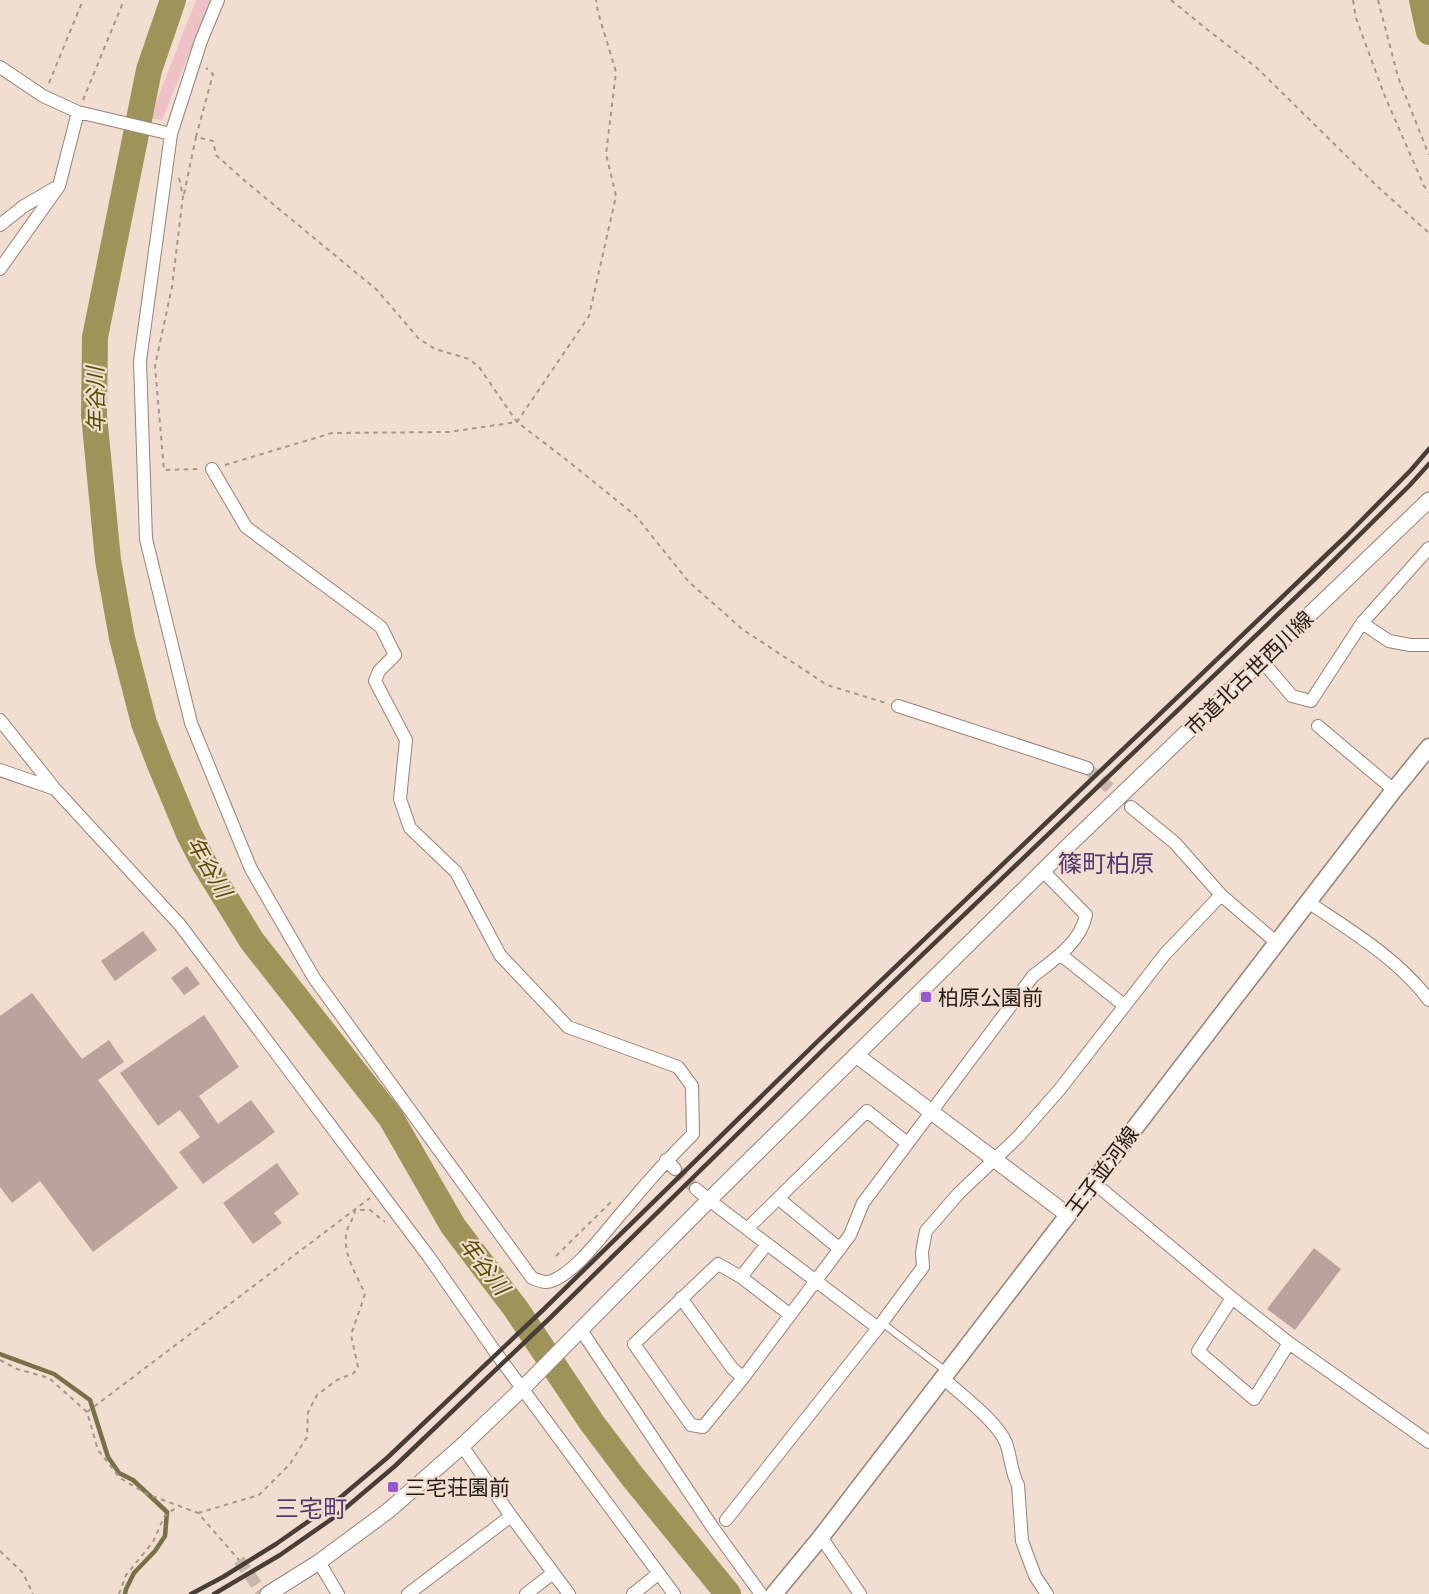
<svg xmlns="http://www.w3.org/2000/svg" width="1429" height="1594" font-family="Montserrat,'Noto Sans JP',sans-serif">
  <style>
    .green { fill: #eec1c6 }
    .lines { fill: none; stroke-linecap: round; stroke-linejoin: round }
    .stream { stroke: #797045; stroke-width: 4.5 }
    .river { stroke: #9e9459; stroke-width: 26 }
    .building { fill: #baa39d }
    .minor-tunnel { stroke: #c8b7ab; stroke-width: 12; stroke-dasharray: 12 6; stroke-linecap: butt }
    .service-casing { stroke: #968377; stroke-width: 8 }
    .minor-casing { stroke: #968377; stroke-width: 14 }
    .tertiary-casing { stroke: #968377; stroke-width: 17 }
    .secondary-casing { stroke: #968377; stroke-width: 19 }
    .path { stroke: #a5968b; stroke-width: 2; stroke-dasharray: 4.5 4.5; stroke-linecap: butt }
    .service { stroke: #fff; stroke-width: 6 }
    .minor { stroke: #fff; stroke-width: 12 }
    .tertiary { stroke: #fff; stroke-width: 15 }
    .secondary { stroke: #fff; stroke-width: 16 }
    .rail { stroke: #483e38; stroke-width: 4.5 }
    .poi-dot { fill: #9558cf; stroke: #f2ded0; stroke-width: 2 }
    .labels { text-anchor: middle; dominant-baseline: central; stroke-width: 4.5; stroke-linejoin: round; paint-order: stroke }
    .street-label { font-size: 21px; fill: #221b16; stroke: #f2ded0 }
    .poi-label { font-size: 21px; fill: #221b16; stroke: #f2ded0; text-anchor: start }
    .water-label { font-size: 22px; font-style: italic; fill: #584d00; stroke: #f2ded0 }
    .quarter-label { font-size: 24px; fill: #543771; stroke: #f2ded0 }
  </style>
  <rect width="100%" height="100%" fill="#f2ded0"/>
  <!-- green -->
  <path class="green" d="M196,0H211L162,120L150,118Z"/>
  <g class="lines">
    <!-- stream -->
    <path class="stream" d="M0,1354L54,1374L90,1400L108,1457L119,1473L133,1480L167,1512L165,1536L155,1551L134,1573L126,1589L125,1594"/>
    <!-- river -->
    <path class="river" d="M173,0L149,70L95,337L94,415L108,560L122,638L144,723L159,762L189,834L204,863L252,941L391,1118L453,1226L516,1309L592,1423L632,1476L728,1594
      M1422,0L1429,32"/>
  </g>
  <!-- building -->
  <path class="building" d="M143,931L157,950L115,981L101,961Z
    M187,966L200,984L184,995L171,978Z
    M32,993L82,1059L109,1040L124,1062L98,1080L178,1188L93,1252L40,1181L12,1203L0,1187V1016Z
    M204,1015L239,1067L199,1096L218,1124L251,1100L275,1132L203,1184L179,1152L200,1137L180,1110L158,1126L120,1073Z
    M277,1163L299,1194L274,1213L282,1223L253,1244L223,1203Z
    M1314,1248L1341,1269L1295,1330L1267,1309Z"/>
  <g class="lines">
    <!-- minor-tunnel -->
    <path class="minor-tunnel" d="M1087,768L1131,807
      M675,1169L696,1189
      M239,1560L263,1594"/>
    <!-- service casing -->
    <g class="service-casing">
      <path id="service" d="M882,1323L946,1371"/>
    </g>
    <!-- minor casing -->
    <g class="minor-casing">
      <path id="minor" d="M0,67L43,96L78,112L171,134
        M0,225L24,206L55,188
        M0,269L59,186L78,112
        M212,469L246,527L381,627L395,655L379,671L375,681L406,740L400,799L410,828L456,872L500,955L568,1027L678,1067L692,1086L693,1134C669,1158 647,1182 625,1209C606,1230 579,1269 554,1280C546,1284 540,1281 532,1278L314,978L251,869L191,723L146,539L140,361L171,134L201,41L218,0
        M1429,548L1362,623L1389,641L1410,645H1429
        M1262,661L1292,696L1311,701L1362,623
        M898,706L1087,768
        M0,720L55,789
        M1318,726L1394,790
        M0,770L55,789L180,925L429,1257L496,1353L674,1594
        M1131,807L1175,843L1221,895L1277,943
        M1308,902C1351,931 1397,958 1429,1000
        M1061,955L1125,1006
        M666,1160L675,1169
        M1093,1182L1232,1298L1289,1343L1429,1442
        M696,1189L709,1200L878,1328
        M779,1199L840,1249
        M747,1229L867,1111L907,1143
        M767,1244L741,1277L789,1314
        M741,1277L718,1264L634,1344L691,1425L703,1427L743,1378L850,1235L863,1203L1033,976C1054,960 1081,942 1086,915L1043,871
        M681,1298L732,1368L743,1378
        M1232,1298L1198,1351L1254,1399L1289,1343
        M581,1330L713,1528L761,1594
        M943,1378C961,1395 997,1421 1006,1443C1011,1457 1011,1472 1018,1485L1022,1541L1035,1576L1047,1594
        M462,1446L511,1516L569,1594
        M726,1520L878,1328L923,1267L922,1252L926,1231L959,1193L1018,1137L1060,1089L1165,954L1221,895
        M821,1537L860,1594
        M319,1562L338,1594
        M408,1594L511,1516
        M526,1594L553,1573
        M633,1594L658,1574"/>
    </g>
    <!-- tertiary casing -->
    <g class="tertiary-casing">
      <path id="tertiary" d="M856,1055L1068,1215
        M268,1594L319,1562L388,1511L462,1446L523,1388L709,1200L1068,846L1429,500"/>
    </g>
    <!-- secondary casing -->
    <g class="secondary-casing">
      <path id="secondary" d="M774,1594L821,1537L1394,790L1429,747"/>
    </g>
    <!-- path -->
    <path class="path" d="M1171,0L1204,27L1257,68L1377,186L1429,233
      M1353,0L1356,18L1384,94L1424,186L1429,192
      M1378,0L1398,77L1429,155
      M49,83L83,0
      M83,100L124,0
      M196,137L213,74L206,68
      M179,178L183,196L172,287L155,366L164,470L199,469
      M184,194L196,137L213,141L216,155L245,181L377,290L419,339L435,349L469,359L479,367L517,422L568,461L636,516L688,581L742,629L827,685L886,703
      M225,465L332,433L449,432L517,422L589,316L616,196L606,154L616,72L598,12L596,0
      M556,1256L611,1202
      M0,1360L17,1369L49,1378L87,1412L98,1450L120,1478L147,1494L198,1513L239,1560
      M87,1412L370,1198
      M198,1513L259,1495L290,1464L307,1437L308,1412L317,1395L337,1380L354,1373L358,1367L351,1335L365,1294C357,1275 344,1257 346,1236C346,1227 354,1220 355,1210H370L385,1222
      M0,1551L23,1573L33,1594
      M119,1594L126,1575L153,1542L164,1517L178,1506"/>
    <!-- service -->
    <use href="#service" class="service"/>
    <!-- minor -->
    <use href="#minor" class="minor"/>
    <!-- tertiary -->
    <use href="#tertiary" class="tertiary"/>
    <!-- secondary -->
    <use href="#secondary" class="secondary"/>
    <!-- rail -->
    <path class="rail" d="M191,1594L223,1577L276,1544L329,1507L387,1458L544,1309L821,1038L1347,535L1411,470L1429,449
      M214,1594L280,1555L336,1516L395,1466L551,1317L827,1046L1318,576L1410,485L1429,464"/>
  </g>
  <!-- markers -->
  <g class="poi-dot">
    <rect x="920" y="991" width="12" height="12" rx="3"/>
    <rect x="387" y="1481" width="12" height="12" rx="3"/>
  </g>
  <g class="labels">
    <!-- street labels -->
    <g class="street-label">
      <text transform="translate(1249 673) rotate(-44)">市道北古世西川線</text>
      <text transform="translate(1102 1171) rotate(-53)">王子並河線</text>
    </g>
    <!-- poi labels -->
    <g class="poi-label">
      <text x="938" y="997">柏原公園前</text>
      <text x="405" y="1487">三宅荘園前</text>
    </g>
    <!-- water labels -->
    <g class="water-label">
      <text transform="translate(96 400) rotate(-91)">年谷川</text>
      <text transform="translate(209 867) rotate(60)">年谷川</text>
      <text transform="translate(484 1266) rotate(52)">年谷川</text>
    </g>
    <!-- quarter labels -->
    <g class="quarter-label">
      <text x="1106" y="863">篠町柏原</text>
      <text x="311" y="1508">三宅町</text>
    </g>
  </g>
</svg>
